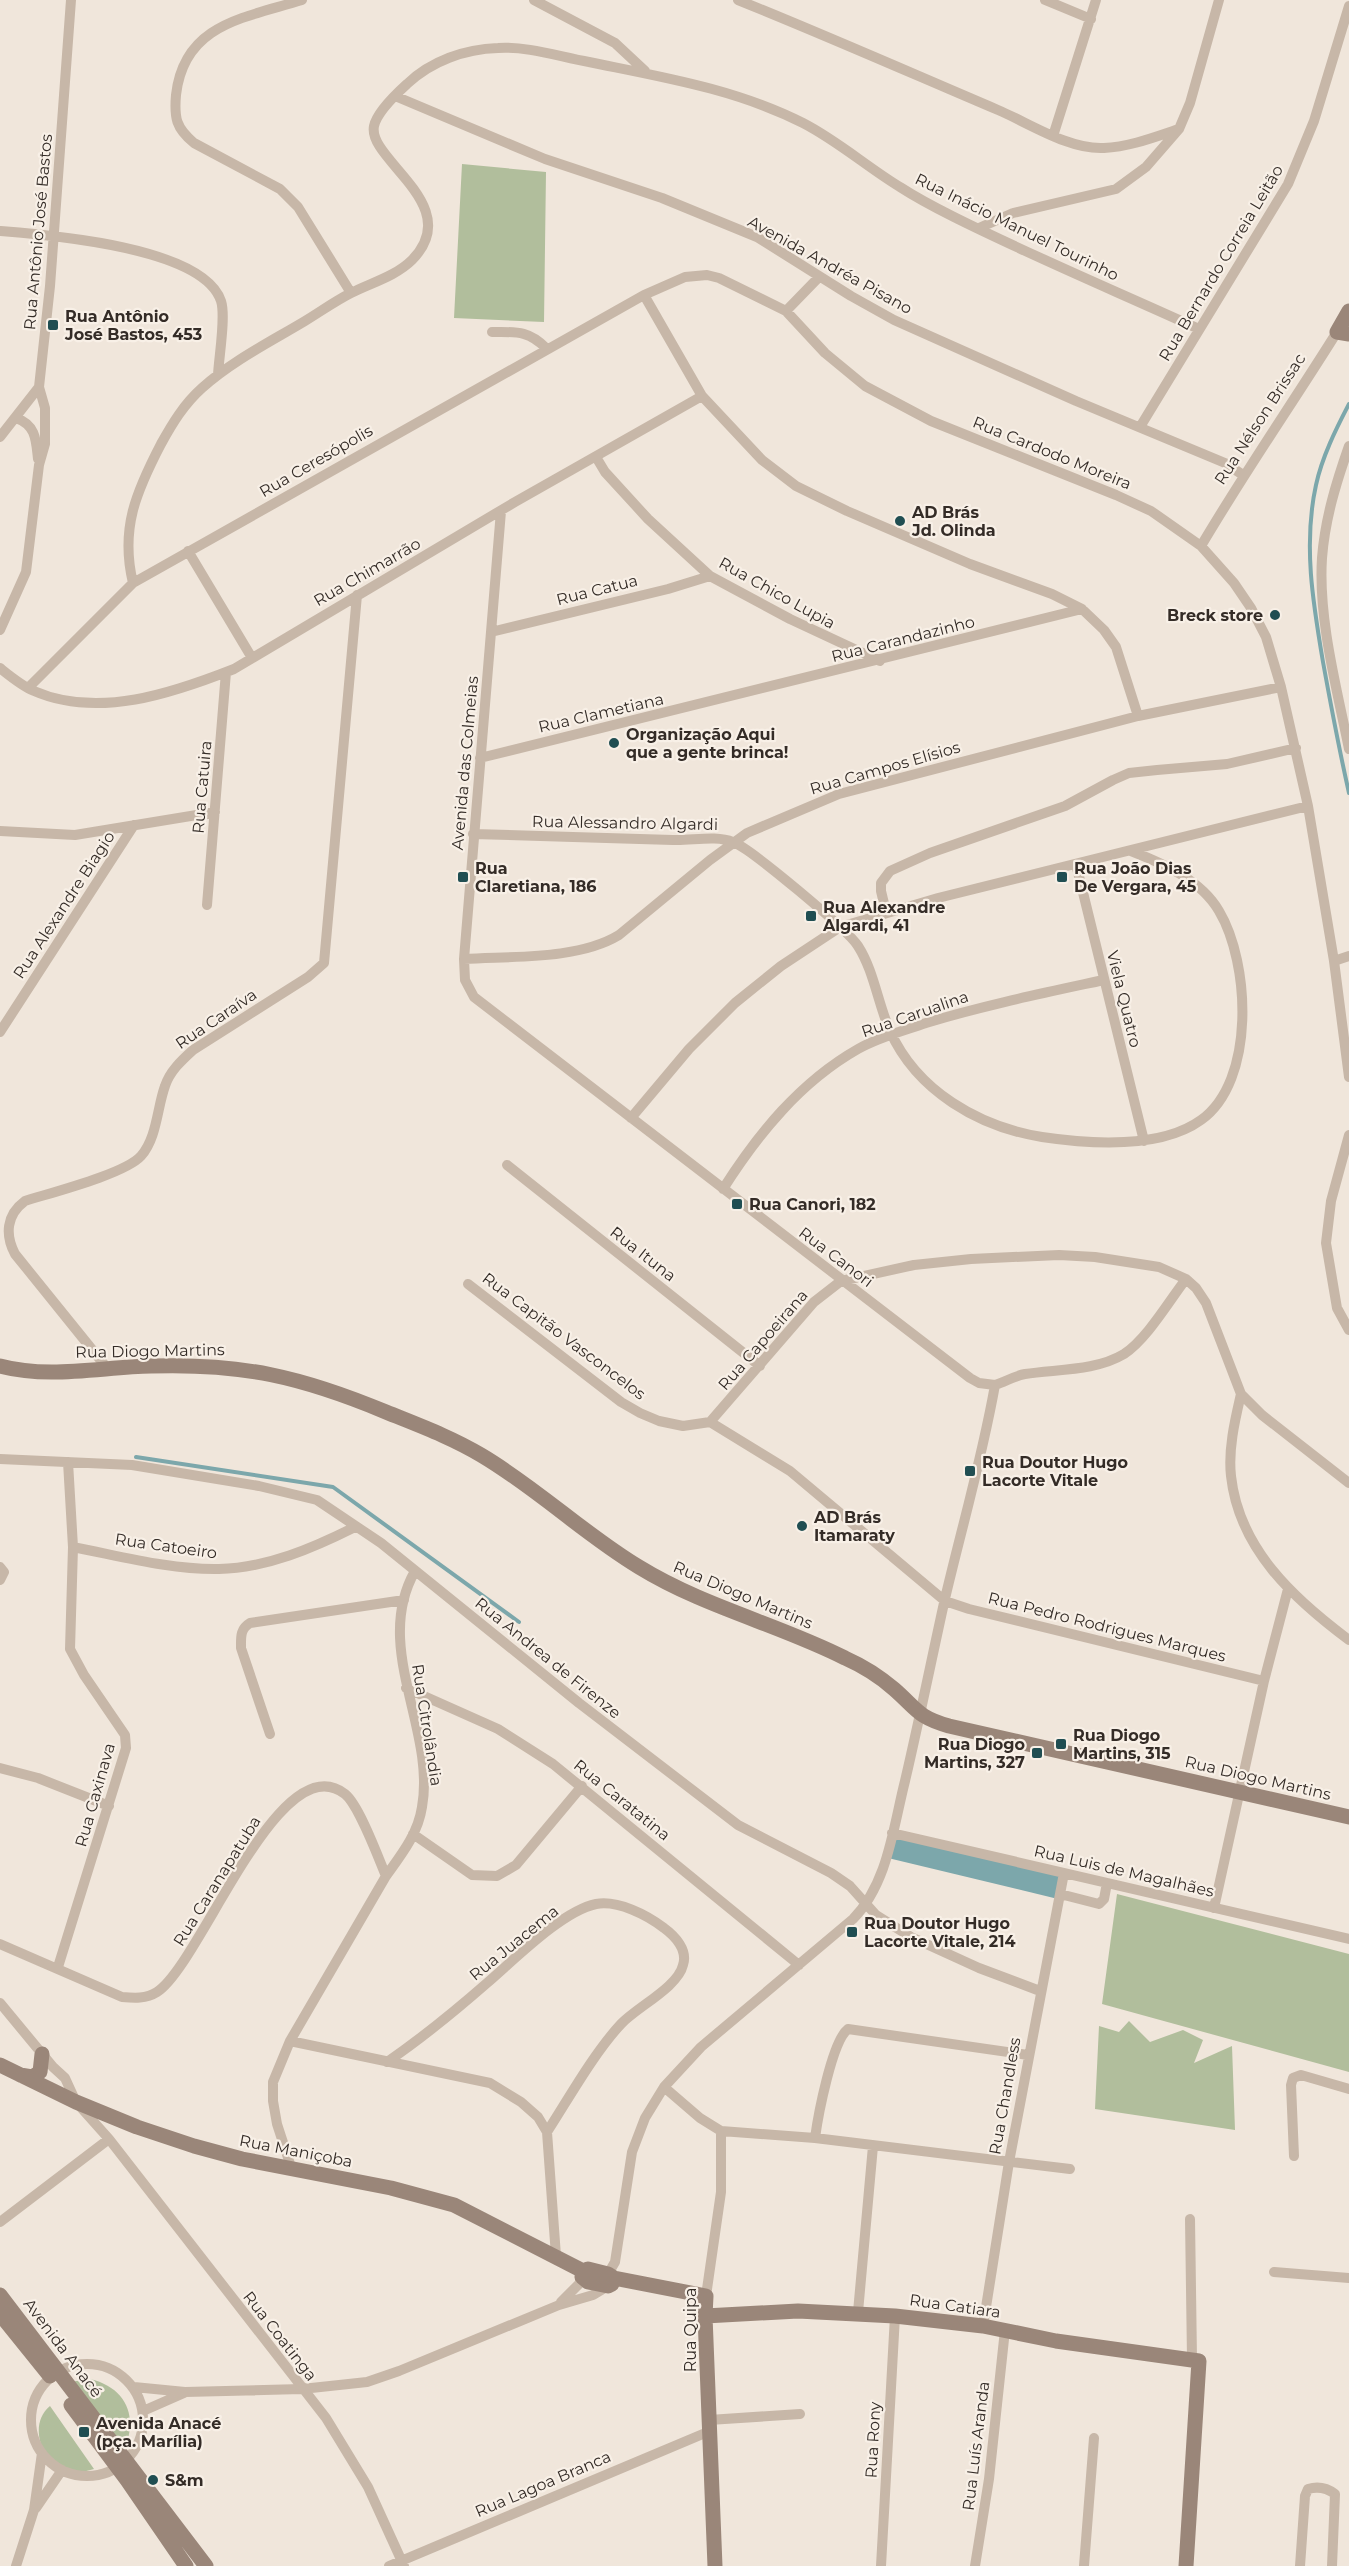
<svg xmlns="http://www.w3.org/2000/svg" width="1349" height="2566" font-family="Montserrat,sans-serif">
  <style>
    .green { fill: #b1be9c }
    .water { fill: #7ca7ab }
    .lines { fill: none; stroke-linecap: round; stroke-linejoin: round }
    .stream { stroke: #7ca7ab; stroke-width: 4 }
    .street { stroke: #c7b7a8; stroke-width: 10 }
    .secondary { stroke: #9a8679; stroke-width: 15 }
    .poi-dot { fill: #204e52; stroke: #f8f0e7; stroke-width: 2 }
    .labels { text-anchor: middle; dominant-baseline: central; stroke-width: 4.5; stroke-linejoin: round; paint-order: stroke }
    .street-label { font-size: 16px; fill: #342c27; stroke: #f8f0e7 }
    .poi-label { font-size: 16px; font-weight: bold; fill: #342c27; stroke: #f8f0e7; text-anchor: start }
  </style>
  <rect width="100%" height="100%" fill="#f0e6db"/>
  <!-- green -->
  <path class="green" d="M462,164L546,172L544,322L454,318Z
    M1117,1894L1349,1954V2072L1102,2004Z
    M1129,2021L1150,2042L1183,2030L1203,2040L1194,2063L1232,2046L1235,2130L1095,2109L1099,2026L1119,2032Z
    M90,2379C128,2388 139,2419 123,2452L70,2382Z
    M50,2406L94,2469C84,2472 72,2475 62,2470C40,2459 29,2423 50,2406Z"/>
  <!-- water -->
  <path class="water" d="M894,1835L1062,1874L1058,1899L888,1858Z"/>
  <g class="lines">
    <!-- stream -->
    <path class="stream" d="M1349,404C1336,429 1322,457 1316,485C1303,544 1313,603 1323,662C1331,706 1339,749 1349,793
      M136,1457L333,1487L519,1622"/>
    <!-- street -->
    <path class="street" d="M302,0C244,18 184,24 176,95C174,118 176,128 194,143L280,189L298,207L351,293
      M534,0L615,43L645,71
      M738,0C825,35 911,73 998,110C1029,123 1069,150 1104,148C1129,147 1155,137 1179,129
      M1045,0L1091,19
      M395,96L545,159L662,198L757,237L851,296L894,320L1076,401L1225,463L1243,475
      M1053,136L1096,0
      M979,228L1013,213L1116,189L1146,167L1179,129L1190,103L1219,0
      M0,231C50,235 203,247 221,301C226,316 219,356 218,375
      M644,295L702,396L762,460L796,486L847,511L970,564L1052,594L1082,609L1104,630L1116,647L1138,716
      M786,311L819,277
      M492,332C516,332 528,330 546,348
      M16,418C36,425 36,440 38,459
      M1140,427L1288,184L1314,121L1349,6
      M0,437L39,387
      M1349,446C1336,483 1325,519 1322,558C1318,619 1337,689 1349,749
      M596,457L605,472L648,519L710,576L790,619L880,661
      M501,511L464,959L465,980L474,997L970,1378L979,1383L995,1385C982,1459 961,1530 944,1603C931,1662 919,1721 905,1781C893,1828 888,1883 853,1919L701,2047L664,2087L645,2118L632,2152L615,2262L608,2274
      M1201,546C1244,473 1292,404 1337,332
      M188,551L252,658
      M133,583C120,529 136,492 161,444C172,424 184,404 202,388C232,361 270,342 305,321C320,312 335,301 351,293C371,283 396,276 412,260C466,205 367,160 374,126C377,112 396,94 407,84C431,61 465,49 498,48C528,46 560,57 589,62C662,77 736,89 803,123C838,141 867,167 900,187C917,198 936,208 954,217C1034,257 1118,292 1199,329
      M0,630L26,572L39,465L45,444V408L39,387L50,286L71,0
      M491,632L668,589L710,576
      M0,668C10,676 22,686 34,691C98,719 173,693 234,669L515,502L702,396
      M28,688L133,583L644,295L685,277L707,275L719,278L786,311L825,353L865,386L931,421L1116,495L1151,511L1201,546L1234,583L1251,608L1266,637L1281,687L1308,806L1334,961L1349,1077
      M480,758L1082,609
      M0,831L75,835L215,812
      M473,834C540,836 606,838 673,840C691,841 716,835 733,842C750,848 848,930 858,946C874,971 878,1004 890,1031C917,1091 979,1127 1042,1137C1089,1144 1161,1149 1201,1120C1256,1081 1250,963 1219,911C1201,880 1164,864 1131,851
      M1076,864L1144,1141
      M207,905L226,672
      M886,912L881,891V883L890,871L930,853L1065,806L1113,780L1129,773L1157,770L1227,764L1296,748
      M464,959C512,956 578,960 619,935L710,860L747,833L839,794L1138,716L1281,687
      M1334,961L1349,956
      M0,1032L134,825
      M631,1118L689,1049L735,1003L781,966L840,927L938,898L1308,806
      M1349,1135L1331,1201L1326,1243L1337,1308L1349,1330
      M507,1165L760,1366
      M723,1189C758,1134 800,1082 858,1049C879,1037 903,1031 926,1023C985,1005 1044,993 1104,980
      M468,1284L621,1402L640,1413L659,1421L683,1426L710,1422L814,1302L841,1281L914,1265L971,1259L1059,1255L1095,1257L1159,1267L1186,1279L1196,1288L1206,1303L1241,1394L1262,1415L1349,1483
      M107,1368L15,1254C5,1235 6,1215 25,1201C50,1193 125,1174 141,1156C157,1138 157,1108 165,1086C170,1071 181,1061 193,1050L308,977L324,963L357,595
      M995,1385C1005,1382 1014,1376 1025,1374C1057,1369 1096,1371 1124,1354C1147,1339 1169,1301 1186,1279
      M1241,1394C1235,1420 1228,1449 1231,1476C1239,1549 1294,1599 1349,1640
      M710,1422L790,1471L945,1601L969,1609L1264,1681
      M0,1459L132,1465L259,1486L317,1500L381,1543L579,1703L738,1825L831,1873L850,1886L876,1915L911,1937L979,1968L1040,1991
      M73,1547C120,1556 171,1570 219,1569C267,1568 313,1548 355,1527
      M0,1567L4,1572L0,1580
      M406,1688L498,1729L553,1764L799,1965
      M270,1734L241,1648C241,1637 240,1629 250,1623L404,1600
      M0,1768L38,1778L109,1806
      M892,1833L1349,1939
      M413,1834L472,1875L497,1876L516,1865L582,1786
      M386,1876C401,1855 418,1834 422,1807C436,1729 372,1647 415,1571
      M1060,1894L1099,1904L1104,1899L1107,1883
      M1214,1908L1264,1681L1288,1589
      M0,1944L122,1997C134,1998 146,1999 157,1992C201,1964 279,1743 345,1794C359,1805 378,1857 386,1876L290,2041L273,2082V2101L277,2124L292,2170
      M58,1967L126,1748L125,1735L84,1675L70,1649L73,1547L68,1462
      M0,2003L53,2067L65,2078L76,2102L109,2139L326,2418L368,2487L404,2566
      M290,2041L490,2083L521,2102L538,2117L547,2132L556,2256
      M387,2062C422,2038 455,2011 487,1983C514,1960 562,1911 596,1904C618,1900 647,1915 664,1928C675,1936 688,1950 683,1965C678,1987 637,2007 621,2024C594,2053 569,2098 547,2132
      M664,2087L700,2118L721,2131V2192L706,2296
      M721,2131L815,2138L1070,2169
      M815,2138C818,2116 832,2041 848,2029L1028,2055
      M1294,2156L1291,2085L1293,2078L1301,2075L1349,2089
      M1190,2219L1192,2359
      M0,2222L109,2139
      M1274,2272L1349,2278
      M561,2302L579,2284L582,2277
      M858,2312L873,2146
      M983,2326L1009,2162L1064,1873
      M31 2420a56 56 0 1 1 112 0a56 56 0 1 1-112 0Z
      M134,2387L185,2392L302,2389L367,2382L399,2371L559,2305L593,2295L608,2286
      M143,2411L184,2393
      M709,2420L800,2414
      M36,2508L62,2470
      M16,2566L34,2510L42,2453
      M389,2566L710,2431
      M881,2566L895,2316
      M975,2566L989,2479L1005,2330
      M1084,2566L1094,2438
      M1300,2566L1305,2496L1308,2489C1318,2486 1327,2488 1335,2494L1332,2566"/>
    <!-- secondary -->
    <path class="secondary" d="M1349,311L1337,332L1349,334
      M0,1366C48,1379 102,1367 151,1366C242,1363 302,1377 386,1412C418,1425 451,1437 481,1455C537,1488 584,1534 639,1567C704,1607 778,1624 845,1658C863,1666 879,1676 894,1689C917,1709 917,1717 949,1726L1349,1817
      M0,2065L76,2102L137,2127L194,2146L242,2159L391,2188L454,2205L583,2271
      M20,2075L32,2077L40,2072L42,2054
      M588,2269L608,2274L614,2278L612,2284L608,2286L588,2282L582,2277L583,2271Z
      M614,2278L706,2296L705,2316L715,2566
      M0,2295L206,2566
      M0,2314L50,2376
      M705,2316L798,2311L895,2316L983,2326L1056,2341L1199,2361L1186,2566
      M71,2405L127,2480L186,2566"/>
  </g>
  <!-- markers -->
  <g class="poi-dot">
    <rect x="47" y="319" width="12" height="12" rx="3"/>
    <circle cx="900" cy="521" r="6"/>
    <circle cx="1275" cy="615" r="6"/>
    <circle cx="614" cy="743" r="6"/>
    <rect x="457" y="871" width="12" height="12" rx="3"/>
    <rect x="1056" y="871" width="12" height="12" rx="3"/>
    <rect x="805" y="910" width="12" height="12" rx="3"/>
    <rect x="731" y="1198" width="12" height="12" rx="3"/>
    <rect x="964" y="1465" width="12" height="12" rx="3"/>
    <circle cx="802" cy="1526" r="6"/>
    <rect x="1055" y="1738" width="12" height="12" rx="3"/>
    <rect x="1031" y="1747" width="12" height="12" rx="3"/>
    <rect x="846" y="1926" width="12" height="12" rx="3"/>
    <rect x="78" y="2426" width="12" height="12" rx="3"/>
    <circle cx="153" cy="2480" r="6"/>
  </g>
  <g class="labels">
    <!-- street labels -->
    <g class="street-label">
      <text transform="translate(1017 227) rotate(26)">Rua Inácio Manuel Tourinho</text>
      <text transform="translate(38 232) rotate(-85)">Rua Antônio José Bastos</text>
      <text transform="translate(1221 263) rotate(-59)">Rua Bernardo Correia Leitão</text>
      <text transform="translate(830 265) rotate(29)">Avenida Andréa Pisano</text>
      <text transform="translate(1260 419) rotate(-57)">Rua Nélson Brissac</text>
      <text transform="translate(1052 453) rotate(22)">Rua Cardodo Moreira</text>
      <text transform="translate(316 461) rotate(-30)">Rua Ceresópolis</text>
      <text transform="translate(367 572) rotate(-30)">Rua Chimarrão</text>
      <text transform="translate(597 590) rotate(-14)">Rua Catua</text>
      <text transform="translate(777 593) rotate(29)">Rua Chico Lupia</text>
      <text transform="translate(903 639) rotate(-14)">Rua Carandazinho</text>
      <text transform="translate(601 713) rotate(-13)">Rua Clametiana</text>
      <text transform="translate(465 763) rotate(-85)">Avenida das Colmeias</text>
      <text transform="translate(885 768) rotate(-16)">Rua Campos Elísios</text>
      <text transform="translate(202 787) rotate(-85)">Rua Catuira</text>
      <text transform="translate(625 823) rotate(1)">Rua Alessandro Algardi</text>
      <text transform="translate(64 905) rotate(-57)">Rua Alexandre Biagio</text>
      <text transform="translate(1124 999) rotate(76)">Viela Quatro</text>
      <text transform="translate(915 1014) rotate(-19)">Rua Carualina</text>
      <text transform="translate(216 1019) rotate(-34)">Rua Caraíva</text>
      <text transform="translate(643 1254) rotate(38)">Rua Ituna</text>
      <text transform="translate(836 1257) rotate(37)">Rua Canori</text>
      <text transform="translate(564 1336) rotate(37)">Rua Capitão Vasconcelos</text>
      <text transform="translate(763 1340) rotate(-49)">Rua Capoeirana</text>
      <text transform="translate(150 1351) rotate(-1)">Rua Diogo Martins</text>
      <text transform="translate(166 1546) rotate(8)">Rua Catoeiro</text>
      <text transform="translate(743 1595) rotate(23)">Rua Diogo Martins</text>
      <text transform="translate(1107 1627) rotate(14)">Rua Pedro Rodrigues Marques</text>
      <text transform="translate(548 1658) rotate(39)">Rua Andrea de Firenze</text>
      <text transform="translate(427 1725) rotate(81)">Rua Citrolândia</text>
      <text transform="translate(1258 1778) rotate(13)">Rua Diogo Martins</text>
      <text transform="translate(95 1795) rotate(-74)">Rua Caxinava</text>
      <text transform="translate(622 1800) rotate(39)">Rua Caratatina</text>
      <text transform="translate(1124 1871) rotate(13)">Rua Luis de Magalhães</text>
      <text transform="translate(217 1881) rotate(-58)">Rua Caranapatuba</text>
      <text transform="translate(514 1943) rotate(-39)">Rua Juacema</text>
      <text transform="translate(1005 2096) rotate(-80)">Rua Chandless</text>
      <text transform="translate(296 2151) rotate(11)">Rua Maniçoba</text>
      <text transform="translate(955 2306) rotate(8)">Rua Catiara</text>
      <text transform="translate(690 2330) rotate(-90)">Rua Quipa</text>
      <text transform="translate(280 2336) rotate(52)">Rua Coatinga</text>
      <text transform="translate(63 2348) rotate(53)">Avenida Anacé</text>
      <text transform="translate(873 2440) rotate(-87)">Rua Rony</text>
      <text transform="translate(976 2446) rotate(-83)">Rua Luís Aranda</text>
      <text transform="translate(543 2484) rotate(-23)">Rua Lagoa Branca</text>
    </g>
    <!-- poi labels -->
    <g class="poi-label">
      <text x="65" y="316">Rua Antônio<tspan x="65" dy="18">José Bastos, 453</tspan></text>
      <text x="912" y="512">AD Brás<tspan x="912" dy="18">Jd. Olinda</tspan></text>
      <text x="1263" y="615" text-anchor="end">Breck store</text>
      <text x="626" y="734">Organização Aqui<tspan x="626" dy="18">que a gente brinca!</tspan></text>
      <text x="475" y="868">Rua<tspan x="475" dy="18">Claretiana, 186</tspan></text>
      <text x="1074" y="868">Rua João Dias<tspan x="1074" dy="18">De Vergara, 45</tspan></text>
      <text x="823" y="907">Rua Alexandre<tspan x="823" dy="18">Algardi, 41</tspan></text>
      <text x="749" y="1204">Rua Canori, 182</text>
      <text x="982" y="1462">Rua Doutor Hugo<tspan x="982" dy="18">Lacorte Vitale</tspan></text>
      <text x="814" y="1517">AD Brás<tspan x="814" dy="18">Itamaraty</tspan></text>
      <text x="1073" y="1735">Rua Diogo<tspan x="1073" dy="18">Martins, 315</tspan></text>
      <text x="1025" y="1744" text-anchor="end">Rua Diogo<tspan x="1025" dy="18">Martins, 327</tspan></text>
      <text x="864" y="1923">Rua Doutor Hugo<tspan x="864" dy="18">Lacorte Vitale, 214</tspan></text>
      <text x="96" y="2423">Avenida Anacé<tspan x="96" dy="18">(pça. Marília)</tspan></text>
      <text x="165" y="2480">S&amp;m</text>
    </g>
  </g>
</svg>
